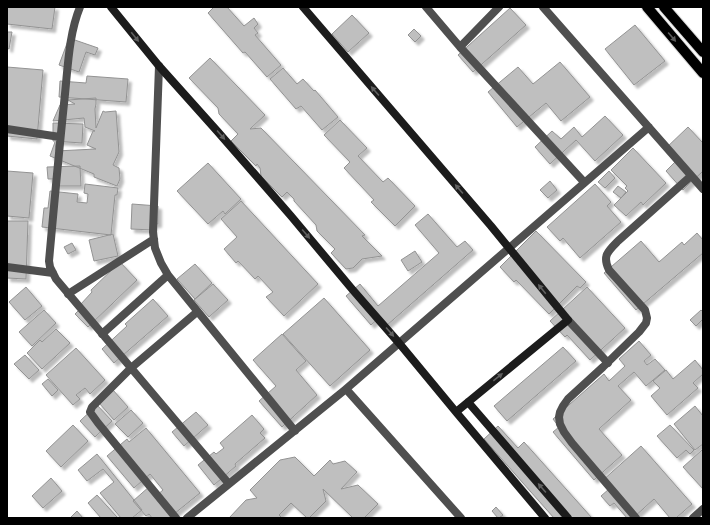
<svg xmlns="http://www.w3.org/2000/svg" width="710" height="525" font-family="Helvetica,sans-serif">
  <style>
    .building { fill: #bfbfbf; stroke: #939393; filter: url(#shadow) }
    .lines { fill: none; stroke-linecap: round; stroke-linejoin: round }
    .primary-casing { stroke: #dbdbdb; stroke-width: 12 }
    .street { stroke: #4f4f4f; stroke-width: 8 }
    .secondary { stroke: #1c1c1c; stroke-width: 8 }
    .primary { stroke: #000; stroke-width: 10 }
    .oneway { fill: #606060 }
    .oneway2 { fill: #595959 }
  </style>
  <defs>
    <filter id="shadow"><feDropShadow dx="3.5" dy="3.5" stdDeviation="1" flood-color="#0004"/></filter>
  </defs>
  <rect width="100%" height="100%" fill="#fff"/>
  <!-- building -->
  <path class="building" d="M7,7H55L52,29L7,24Z
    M214,7H227L244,26L254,18L258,24L254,28L258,33L255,35L281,65L267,77L245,52L243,53L208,13Z
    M510,8L526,25L473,72L458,55Z
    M352,15L369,33L348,52L332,34Z
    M635,25L665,61L634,85L605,49Z
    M414,29L421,36L415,42L408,35Z
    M7,32H12L9,49L7,48Z
    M69,38L98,48L95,55L86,52L79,72L59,65Z
    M210,58L265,115L250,129L261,128L365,235L362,236L382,256L362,259L353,268L346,269L331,253L335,249L317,231L316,225L294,201V199L287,192L282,197L261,176L260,168L257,164L256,166L231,141L238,134L219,114L218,108L189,78Z
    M560,62L590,97L561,121L546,103L517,127L488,92L518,67L533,84Z
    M7,67L43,70L37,139L7,136Z
    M283,68L297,84L303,79L314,91L315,90L338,117L322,130L301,106L296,109L270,79Z
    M87,76L128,79L126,102L59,97L60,81L86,83Z
    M96,98V104L95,109L96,128L103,111L105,112L116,111L119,152L113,165L119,168L120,179L117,186L94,177V174L50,156L55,142L56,151L96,149L87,145L93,131H95L85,127L84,118L53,121L60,105L75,104L68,100Z
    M605,116L623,135L595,161L576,140L550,164L535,147L552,131L561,139L574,127L582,137Z
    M340,120L367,148L358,156L383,182L388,178L415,206L395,226L371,202L374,200L344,168L350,162L324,135Z
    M53,123L83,124L82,143L53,141Z
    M688,127L703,143V171L683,190L666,171L676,161L665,149Z
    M633,148L666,183L643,205L641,202L626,216L614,205L628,191L625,188L627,186L611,170Z
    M208,163L241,199L225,214L223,211L208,224L177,191Z
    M80,166L81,186H55V179H48L47,167Z
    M7,171L33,173L29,218L7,216Z
    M609,171L615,178L605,188L598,182Z
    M550,181L557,190L548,198L540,190Z
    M85,184L118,188L117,195H115L111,235L42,227L44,208H48L50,191L78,194L77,202L87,203L88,194L84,193Z
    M595,184L611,202L607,206L621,222L580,258L563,238L560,241L547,227Z
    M618,186L626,192L621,198L613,192Z
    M241,201L318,284L284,316L266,297L273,292L258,276L255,279L238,261L236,263L224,249L237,237L221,219Z
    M132,204L158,206V224H153V230L131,229Z
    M428,214L457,247L465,241L473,250L386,326L379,318L371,325L346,296L360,284L378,306L439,253L415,225Z
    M7,221H28L26,279L7,278Z
    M536,231L586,282L580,288L577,286L549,314L516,280L514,282L500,267Z
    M697,233L703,240V253L636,310L604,273L641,241L659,262L682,242L684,245Z
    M113,234L118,256L94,261L89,240Z
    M72,243L76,250L68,254L64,247Z
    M415,251L422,262L408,271L401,260Z
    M120,262L137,280L88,327L75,314L82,307L80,305L92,292L91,290Z
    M195,264L212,283L195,299L177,279Z
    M213,284L228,300L209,317L194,300Z
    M26,287L42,306L25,320L9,302Z
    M587,287L625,328L590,360L567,335L565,337L550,321Z
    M324,298L370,350L330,386L283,334Z
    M153,299L168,316L114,363L102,349L127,326L125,324Z
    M44,310L56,323L32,346L19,332Z
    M701,310L703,312V319L696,326L690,320Z
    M56,329L70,343L42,369L27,353L40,340L42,342Z
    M282,334L306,361L296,370L317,395L282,427L259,401L276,386L253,360Z
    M639,341L651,355L644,361L647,365L655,359L665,370L646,386L634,372L618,386L631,400L599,429L622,455L594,480L553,432L559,427L553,419L604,374L609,381L625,366L619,359Z
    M563,347L576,361L507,421L494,406Z
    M76,348L105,380L90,394L85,388L76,395L80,399L73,405L46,375Z
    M25,355L39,370L29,379L14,364Z
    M695,360L703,370V374L693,383L698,388L667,415L651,396L660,388L653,381L666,370L673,379Z
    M48,379L58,390L52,396L42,384Z
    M113,390L128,407L114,420L99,403Z
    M97,405L112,421L95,437L80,421Z
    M695,406L703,416V444L695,450L674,424Z
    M131,410L143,423L128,437L115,424Z
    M196,412L208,425L184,446L172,432Z
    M252,415L264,429L260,433L265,438L235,464L236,466L214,485L198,465L214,452L216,454L224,448L220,443Z
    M73,425L88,441L61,467L46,451Z
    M670,425L694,450L690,454L686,450L677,458L657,436Z
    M498,426L518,448L524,442L592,518H554L484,439Z
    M146,428L200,493L169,518H152L149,514L146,516L133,501L150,486L157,495L163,490L150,474L134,488L107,456L127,439L129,442Z
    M641,446L692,504L676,518H670L654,499L633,518H627L614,503L610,506L601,496L609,489L602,481Z
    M702,450L703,451V489L683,467Z
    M97,454L142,510L132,518H121L100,493L114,482L103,469L87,481L78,470Z
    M295,457L314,476L330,460L333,464L345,461L357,472L341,489L358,485L378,504L364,518H353L323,489L326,501L309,518H307L291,503L279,515L282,518H229L246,500L257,498L250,490L280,460Z
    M51,478L62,491L43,508L32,496Z
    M97,495L117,517L116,518H101L88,503Z
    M496,507L503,515L499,518H498L492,511Z
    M77,511L83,518H70Z"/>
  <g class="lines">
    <!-- primary casing -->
    <g class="primary-casing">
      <path id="primary" d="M647,7L703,73
        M664,7L703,52"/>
    </g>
    <!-- street -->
    <path class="street" d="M80,7C69,34 68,65 65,94C59,150 54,206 49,261L50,267L56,279L229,484
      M426,7L460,47
      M499,7L460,47L584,182
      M543,7L703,189
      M159,66L153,232L155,248L161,263L168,275L295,431
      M7,129L60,137
      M7,267L53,273
      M68,294L154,239
      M568,320L608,363
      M102,334L168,275
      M346,389L461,518
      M176,518L98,423L90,412L92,407L131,368L197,312
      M187,518L346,389L649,127
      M636,518L572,443L564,432L560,424L559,417L560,412L563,406L568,399L603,367L639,332L646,323L647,318L645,310L609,270C602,256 608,251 618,241L691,176
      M693,518L703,509"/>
    <!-- secondary -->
    <path class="secondary" d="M111,7L159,66L218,132L291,216L352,289L399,343L456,412L545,518
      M303,7L491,226L568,320L456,412
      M468,402L568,518"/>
    <!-- primary -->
    <use href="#primary" class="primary"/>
  </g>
  <!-- one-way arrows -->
  <defs><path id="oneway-solid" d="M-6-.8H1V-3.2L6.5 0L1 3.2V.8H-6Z"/></defs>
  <g class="oneway">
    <use href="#oneway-solid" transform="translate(135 37) rotate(51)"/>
    <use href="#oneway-solid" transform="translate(375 91) rotate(-131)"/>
    <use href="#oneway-solid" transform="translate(221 135) rotate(49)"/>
    <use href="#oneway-solid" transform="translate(459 189) rotate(-131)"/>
    <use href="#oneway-solid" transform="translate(306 234) rotate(50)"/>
    <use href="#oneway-solid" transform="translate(542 289) rotate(-129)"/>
    <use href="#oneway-solid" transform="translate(390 332) rotate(49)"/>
    <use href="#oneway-solid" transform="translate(498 377) rotate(-39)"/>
    <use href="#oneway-solid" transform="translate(542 488) rotate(-131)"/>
  </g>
  <use class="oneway2" href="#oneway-solid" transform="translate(672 37) rotate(50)"/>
  <!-- border -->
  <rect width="710" height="525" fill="none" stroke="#000000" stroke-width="16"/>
</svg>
